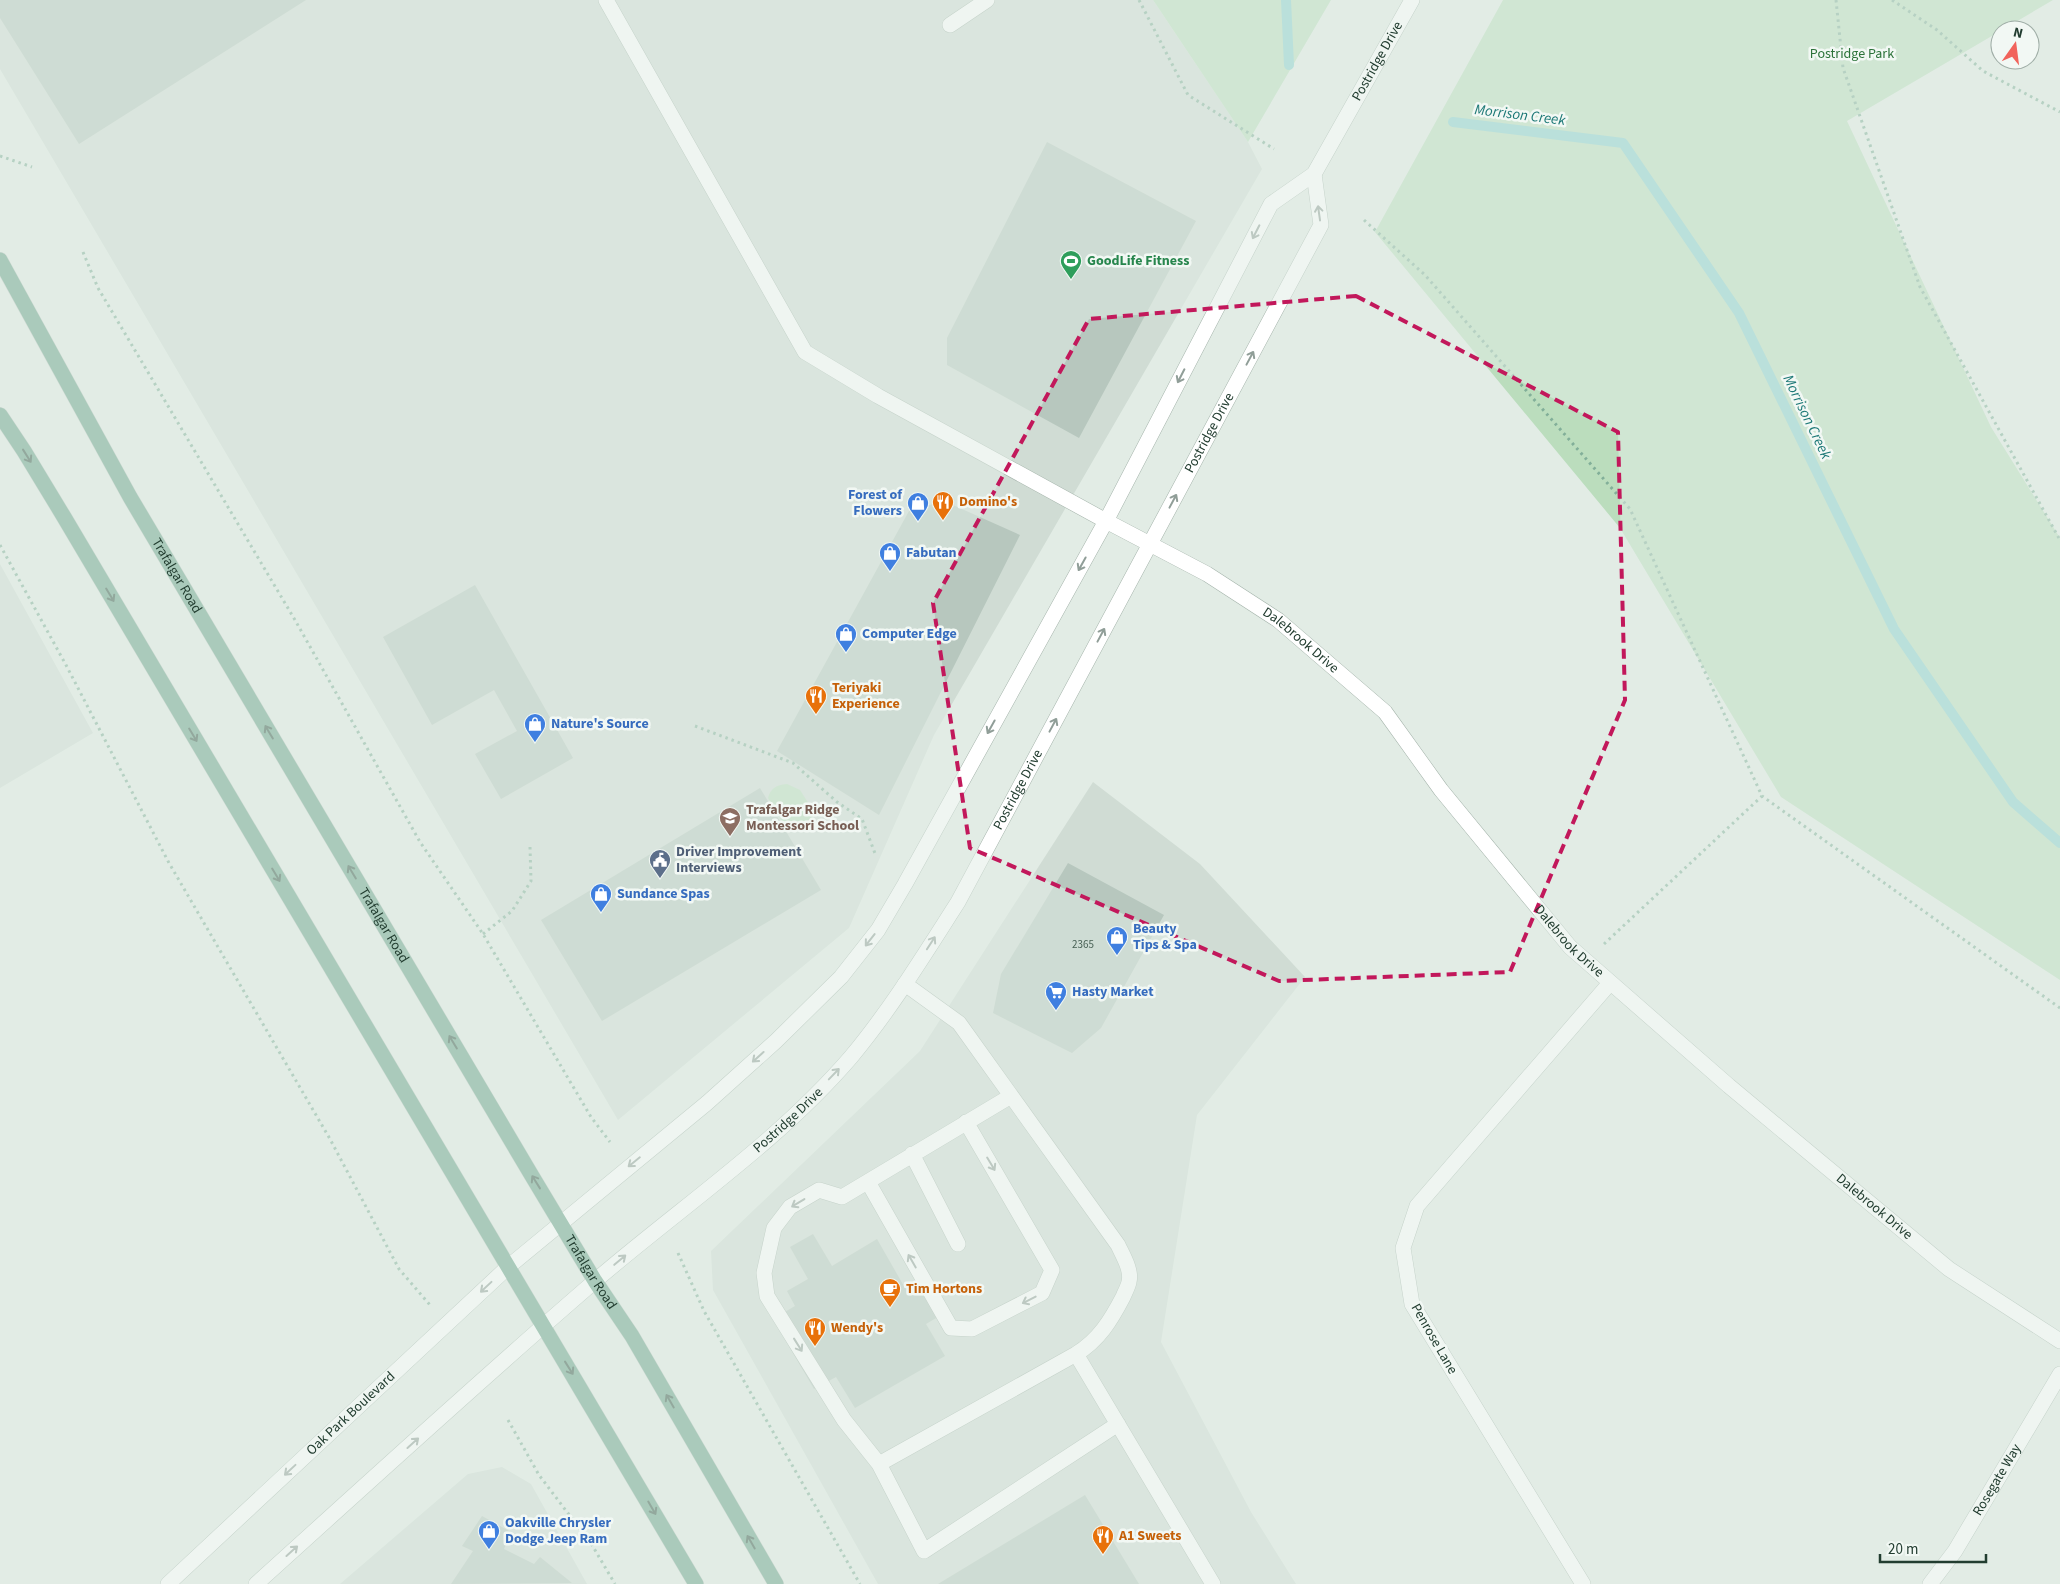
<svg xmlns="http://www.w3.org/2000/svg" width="2060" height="1584" font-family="'Source Sans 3',sans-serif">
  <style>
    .built { fill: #d0dcd4 }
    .green { fill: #bbddbd }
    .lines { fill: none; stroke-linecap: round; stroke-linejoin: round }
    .stream { stroke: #8ad1ce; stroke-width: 10 }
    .building { fill: #b7c7be }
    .service-casing { stroke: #a5b4ab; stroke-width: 16 }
    .minor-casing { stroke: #a5b4ab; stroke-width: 16 }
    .tertiary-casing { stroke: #a5b4ab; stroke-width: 16 }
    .primary-casing { stroke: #c1c9c5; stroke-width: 16 }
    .path { stroke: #82af99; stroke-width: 3; stroke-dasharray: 2.5 4; stroke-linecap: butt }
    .service { stroke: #fff; stroke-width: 15 }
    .minor { stroke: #fff; stroke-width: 15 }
    .tertiary { stroke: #fff; stroke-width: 15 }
    .primary { stroke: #66a187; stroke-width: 15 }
    .oneway { stroke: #909e98 }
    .oneway2 { stroke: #335646 }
    .marked { fill: none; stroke: #c2185b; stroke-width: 4; stroke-dasharray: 10 6; stroke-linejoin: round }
    .labels { text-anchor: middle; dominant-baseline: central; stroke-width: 5; stroke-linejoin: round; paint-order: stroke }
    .number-label { font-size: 11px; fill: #476054 }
    .park-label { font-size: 14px; fill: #2c733a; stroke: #f2f8f4 }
    .street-label { font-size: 14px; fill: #223d30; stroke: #f2f8f4 }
    .leisure-label { font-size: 14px; font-weight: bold; fill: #27864d; stroke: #f2f8f4; text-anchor: start }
    .shop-label { font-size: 14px; font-weight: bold; fill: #366cbe; stroke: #f2f8f4; text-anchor: start }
    .food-label { font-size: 14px; font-weight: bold; fill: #c56008; stroke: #f2f8f4; text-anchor: start }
    .education-label { font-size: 14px; font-weight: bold; fill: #785e54; stroke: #f2f8f4; text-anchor: start }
    .service-label { font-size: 14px; font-weight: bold; fill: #4e5e75; stroke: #f2f8f4; text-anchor: start }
    .water-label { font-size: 15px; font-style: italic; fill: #1c7876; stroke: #f2f8f4 }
  </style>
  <rect width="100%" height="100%" fill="#e2ece5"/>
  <!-- built -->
  <path class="built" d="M0,0H1153L1248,142L1262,169L934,735L849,928L618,1120L0,69Z
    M0,564L93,733L0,788Z
    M1093,782L1200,864L1305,977L1197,1115L1161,1342L1251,1512L1296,1584H878L713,1290L711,1251L920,1051Z
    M502,1467L531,1484L587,1584H340L468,1474Z"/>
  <!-- green -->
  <path class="green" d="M1153,0H1331L1248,142Z
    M1503,0H2053L1847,121L1991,427L2060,538V980L1781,797L1620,528L1375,232Z
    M787,784L800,790L814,812L812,819L789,827L785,826L768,798C771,788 776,785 787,784Z"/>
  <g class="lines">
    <!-- stream -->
    <path class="stream" d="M1286,0L1289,65
      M1453,122L1623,143L1739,313L1894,629L2013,802L2060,843"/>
  </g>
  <!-- building -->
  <path class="building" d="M0,0H306L79,144L0,18Z
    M1047,142L1196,221L1079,438L947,365V338Z
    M944,501L1020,535L879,815L777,751L909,511Z
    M475,585L573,758L501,799L475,754L517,731L494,690L432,725L383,637Z
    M760,788L821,890L602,1021L541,920Z
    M1068,863L1164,915L1101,1028L1072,1053L993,1013L1001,974Z
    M813,1234L832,1266L877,1239L905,1288L922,1278L943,1314L926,1324L945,1356L855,1408L836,1377L814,1389L773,1319L795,1306L787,1291L808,1279L790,1247Z
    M1085,1495L1139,1584H938Z
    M482,1516L511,1532L504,1549L534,1564L540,1557L572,1583L451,1584L473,1551L462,1546Z"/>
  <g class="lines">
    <!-- service casing -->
    <g class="service-casing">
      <path id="service" d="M606,0L805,352L878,396L1106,521
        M950,25L987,0
        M905,984L959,1023L1118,1245C1123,1256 1132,1270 1129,1282C1128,1287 1125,1292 1123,1297C1111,1320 1099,1340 1076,1354L1213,1584
        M912,1154L958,1244
        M868,1182L951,1328L972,1329L1042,1293L1052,1270L966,1122
        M1076,1354L879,1464L924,1551L1118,1424
        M879,1464L844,1420L767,1296L764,1273L774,1228L790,1207L819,1190L842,1197L1011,1096"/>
    </g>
    <!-- minor casing -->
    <g class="minor-casing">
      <g id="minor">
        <path id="s1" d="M1106,521L1207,574L1278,620L1385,712L1441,790L1570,947L1729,1086L1949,1269L2060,1341"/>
        <path d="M1583,1584L1412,1304L1403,1248L1417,1206L1610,983"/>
        <path id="s2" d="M1930,1584L1955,1551L2060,1374"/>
      </g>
    </g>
    <!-- tertiary casing -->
    <g class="tertiary-casing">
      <g id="tertiary">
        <path id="s3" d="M168,1584L508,1267L707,1103L776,1041L841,977L878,930L905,884L1106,521L1271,204L1314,174L1412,0"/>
        <path id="s4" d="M256,1584C368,1483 480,1380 595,1281C681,1207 777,1143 851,1057C891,1009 924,955 958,902L1321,225L1314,174"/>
      </g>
    </g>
    <!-- primary casing -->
    <g class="primary-casing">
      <g id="primary">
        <path id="s5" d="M0,260L130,497L532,1176L595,1281L632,1336L776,1584"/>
        <path d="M0,415L24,451L64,517L696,1584"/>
      </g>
    </g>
    <!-- path -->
    <path class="path" d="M1139,0L1188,95L1274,149
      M1836,0L1843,68L1920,287L2060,540
      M1892,0L1937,30L1983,71L2060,112
      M0,156L32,167
      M1364,220L1425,275L1630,509L1762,796L2060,1008
      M83,252L98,288L295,620L420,842L483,934L591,1117L610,1142
      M0,545L66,665L169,863L330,1139L399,1269L430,1305
      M695,726L793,763L837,802L862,819L876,856
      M483,934L512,911L531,881L530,847
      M1604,944L1762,796
      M678,1253L704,1311L860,1584
      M508,1420L539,1475L592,1545L615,1584"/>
    <!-- service -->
    <use href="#service" class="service"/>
    <!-- minor -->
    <use href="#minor" class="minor"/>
    <!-- tertiary -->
    <use href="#tertiary" class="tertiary"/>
    <!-- primary -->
    <use href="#primary" class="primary"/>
  </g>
  <!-- one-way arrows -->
  <defs><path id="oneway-shaft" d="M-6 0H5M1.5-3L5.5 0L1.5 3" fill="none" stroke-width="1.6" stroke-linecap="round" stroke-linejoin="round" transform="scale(1.25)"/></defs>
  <g class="oneway">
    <use href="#oneway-shaft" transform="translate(1319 213) rotate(-98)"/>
    <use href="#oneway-shaft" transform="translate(1256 232) rotate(117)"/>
    <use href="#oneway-shaft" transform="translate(1250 358) rotate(-62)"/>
    <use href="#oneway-shaft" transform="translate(1181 376) rotate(117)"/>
    <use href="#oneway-shaft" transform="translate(1173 501) rotate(-62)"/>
    <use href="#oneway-shaft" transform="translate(1082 564) rotate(119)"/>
    <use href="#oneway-shaft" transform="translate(1101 635) rotate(-62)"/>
    <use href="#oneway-shaft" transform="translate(1053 725) rotate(-62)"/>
    <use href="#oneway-shaft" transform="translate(991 727) rotate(119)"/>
    <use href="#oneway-shaft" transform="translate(870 940) rotate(128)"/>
    <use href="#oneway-shaft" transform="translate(931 943) rotate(-57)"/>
    <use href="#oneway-shaft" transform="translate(758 1057) rotate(138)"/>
    <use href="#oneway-shaft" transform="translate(834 1074) rotate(-46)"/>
    <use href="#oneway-shaft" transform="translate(634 1162) rotate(141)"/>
    <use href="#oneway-shaft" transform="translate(991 1164) rotate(59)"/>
    <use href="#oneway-shaft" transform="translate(798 1203) rotate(149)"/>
    <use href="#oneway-shaft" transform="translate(620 1260) rotate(-40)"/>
    <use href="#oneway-shaft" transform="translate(912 1261) rotate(-120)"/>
    <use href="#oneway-shaft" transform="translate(486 1287) rotate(137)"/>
    <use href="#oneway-shaft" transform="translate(1029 1300) rotate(153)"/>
    <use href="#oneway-shaft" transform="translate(798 1345) rotate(58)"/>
    <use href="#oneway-shaft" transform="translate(413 1443) rotate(-42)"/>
    <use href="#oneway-shaft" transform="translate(290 1470) rotate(137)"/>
    <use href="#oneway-shaft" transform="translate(292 1551) rotate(-42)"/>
  </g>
  <g class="oneway2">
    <use href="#oneway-shaft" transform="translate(27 456) rotate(58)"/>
    <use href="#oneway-shaft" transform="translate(110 595) rotate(59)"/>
    <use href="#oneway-shaft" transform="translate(269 732) rotate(-121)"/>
    <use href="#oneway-shaft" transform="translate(193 735) rotate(59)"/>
    <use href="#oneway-shaft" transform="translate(352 872) rotate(-121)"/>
    <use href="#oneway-shaft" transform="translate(276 875) rotate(59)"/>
    <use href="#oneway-shaft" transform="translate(453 1042) rotate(-121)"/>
    <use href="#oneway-shaft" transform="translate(536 1182) rotate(-122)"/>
    <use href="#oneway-shaft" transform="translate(569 1368) rotate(58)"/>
    <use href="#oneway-shaft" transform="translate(670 1401) rotate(-120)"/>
    <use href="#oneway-shaft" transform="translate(652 1508) rotate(60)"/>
    <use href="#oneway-shaft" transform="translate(751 1542) rotate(-120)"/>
  </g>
  <!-- marked area -->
  <path d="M0 0H2060V1584H0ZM1356,296L1618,432L1625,700L1510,972L1279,981L970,848L933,603L1089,319Z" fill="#e2ece5" fill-opacity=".55" fill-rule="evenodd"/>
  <path class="marked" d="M1356,296L1618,432L1625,700L1510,972L1279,981L970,848L933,603L1089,319Z"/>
  <!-- icons -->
  <defs>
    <g id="stadium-pin" transform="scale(1.125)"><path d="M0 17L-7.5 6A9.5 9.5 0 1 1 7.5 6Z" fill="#2e9e5b" stroke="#f2f8f4"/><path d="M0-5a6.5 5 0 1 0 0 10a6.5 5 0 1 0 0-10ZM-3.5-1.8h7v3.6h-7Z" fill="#fff"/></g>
    <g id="restaurant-pin" transform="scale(1.125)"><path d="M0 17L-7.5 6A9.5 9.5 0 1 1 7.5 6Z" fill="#e8710a" stroke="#f2f8f4"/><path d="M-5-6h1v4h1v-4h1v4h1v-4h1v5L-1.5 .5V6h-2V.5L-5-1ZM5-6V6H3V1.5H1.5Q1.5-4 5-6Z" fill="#fff"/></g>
    <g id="shop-pin" transform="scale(1.125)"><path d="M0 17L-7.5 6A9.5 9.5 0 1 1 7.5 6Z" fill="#3f7fe0" stroke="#f2f8f4"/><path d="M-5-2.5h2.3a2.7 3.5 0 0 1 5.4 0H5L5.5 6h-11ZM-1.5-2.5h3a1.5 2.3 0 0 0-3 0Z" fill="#fff"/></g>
    <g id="school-pin" transform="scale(1.125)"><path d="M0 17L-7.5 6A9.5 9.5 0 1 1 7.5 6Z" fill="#8d6e63" stroke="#f2f8f4"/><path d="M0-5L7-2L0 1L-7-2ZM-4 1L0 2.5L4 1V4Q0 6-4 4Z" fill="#fff"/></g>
    <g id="civic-pin" transform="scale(1.125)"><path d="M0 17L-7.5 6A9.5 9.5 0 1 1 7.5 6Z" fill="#5c6f8a" stroke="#f2f8f4"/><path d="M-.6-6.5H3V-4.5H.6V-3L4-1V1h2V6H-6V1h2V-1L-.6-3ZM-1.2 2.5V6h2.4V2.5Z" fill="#fff"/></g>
    <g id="supermarket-pin" transform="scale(1.125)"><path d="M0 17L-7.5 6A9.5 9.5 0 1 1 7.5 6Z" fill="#3f7fe0" stroke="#f2f8f4"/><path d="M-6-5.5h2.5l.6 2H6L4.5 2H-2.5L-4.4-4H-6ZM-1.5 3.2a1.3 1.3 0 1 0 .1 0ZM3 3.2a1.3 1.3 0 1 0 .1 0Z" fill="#fff"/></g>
    <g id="cafe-pin" transform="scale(1.125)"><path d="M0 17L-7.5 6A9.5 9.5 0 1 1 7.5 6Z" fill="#e8710a" stroke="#f2f8f4"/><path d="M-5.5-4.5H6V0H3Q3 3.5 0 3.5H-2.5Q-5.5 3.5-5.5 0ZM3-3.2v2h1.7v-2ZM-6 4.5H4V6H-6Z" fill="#fff"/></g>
  </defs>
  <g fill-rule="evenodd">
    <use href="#stadium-pin" x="1071" y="261"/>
    <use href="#restaurant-pin" x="943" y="502"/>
    <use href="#shop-pin" x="918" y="503"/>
    <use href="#shop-pin" x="890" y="553"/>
    <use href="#shop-pin" x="846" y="634"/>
    <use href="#restaurant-pin" x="816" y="696"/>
    <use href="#shop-pin" x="535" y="724"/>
    <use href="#school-pin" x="730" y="818"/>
    <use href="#civic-pin" x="660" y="860"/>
    <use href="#shop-pin" x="601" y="894"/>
    <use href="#shop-pin" x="1117" y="937"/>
    <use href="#supermarket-pin" x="1056" y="992"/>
    <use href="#cafe-pin" x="890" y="1289"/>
    <use href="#restaurant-pin" x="815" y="1328"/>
    <use href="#shop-pin" x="489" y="1531"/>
    <use href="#restaurant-pin" x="1103" y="1536"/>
  </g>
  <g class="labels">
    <!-- number labels -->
    <g class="number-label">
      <text x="1083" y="944">2365</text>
    </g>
    <!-- park labels -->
    <g class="park-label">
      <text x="1852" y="54">Postridge Park</text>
    </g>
    <!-- street labels -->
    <g class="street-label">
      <text stroke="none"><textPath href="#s3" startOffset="1974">Postridge Drive</textPath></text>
      <text stroke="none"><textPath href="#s4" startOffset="1516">Postridge Drive</textPath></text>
      <text stroke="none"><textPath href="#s5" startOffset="362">Trafalgar Road</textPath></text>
      <text stroke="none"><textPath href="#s1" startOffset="229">Dalebrook Drive</textPath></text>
      <text stroke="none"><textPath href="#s4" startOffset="1111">Postridge Drive</textPath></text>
      <text stroke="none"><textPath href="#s5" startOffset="768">Trafalgar Road</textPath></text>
      <text stroke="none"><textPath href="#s1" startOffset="634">Dalebrook Drive</textPath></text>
      <text stroke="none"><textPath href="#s4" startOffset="706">Postridge Drive</textPath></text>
      <text stroke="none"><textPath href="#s1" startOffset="1039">Dalebrook Drive</textPath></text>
      <text stroke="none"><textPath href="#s5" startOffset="1172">Trafalgar Road</textPath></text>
      <text transform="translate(1434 1339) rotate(60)">Penrose Lane</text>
      <text stroke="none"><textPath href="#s3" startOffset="250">Oak Park Boulevard</textPath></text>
      <text stroke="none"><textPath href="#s2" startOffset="124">Rosegate Way</textPath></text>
    </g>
    <!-- leisure labels -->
    <g class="leisure-label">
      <text x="1087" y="261">GoodLife Fitness</text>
    </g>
    <!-- shop labels -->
    <g class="shop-label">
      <text x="902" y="495" text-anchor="end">Forest of<tspan x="902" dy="16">Flowers</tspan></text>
      <text x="906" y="553">Fabutan</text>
      <text x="862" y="634">Computer Edge</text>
      <text x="551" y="724">Nature's Source</text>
      <text x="617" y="894">Sundance Spas</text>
      <text x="1133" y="929">Beauty<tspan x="1133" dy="16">Tips &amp; Spa</tspan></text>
      <text x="1072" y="992">Hasty Market</text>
      <text x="505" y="1523">Oakville Chrysler<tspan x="505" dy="16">Dodge Jeep Ram</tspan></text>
    </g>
    <!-- food labels -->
    <g class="food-label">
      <text x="959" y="502">Domino's</text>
      <text x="832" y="688">Teriyaki<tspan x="832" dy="16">Experience</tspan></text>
      <text x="906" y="1289">Tim Hortons</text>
      <text x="831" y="1328">Wendy's</text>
      <text x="1119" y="1536">A1 Sweets</text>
    </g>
    <!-- education labels -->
    <g class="education-label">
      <text x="746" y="810">Trafalgar Ridge<tspan x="746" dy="16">Montessori School</tspan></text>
    </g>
    <!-- service labels -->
    <g class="service-label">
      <text x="676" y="852">Driver Improvement<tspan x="676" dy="16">Interviews</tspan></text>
    </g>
    <!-- water labels -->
    <g class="water-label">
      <text transform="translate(1520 115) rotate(7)">Morrison Creek</text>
      <text transform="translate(1807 417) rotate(64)">Morrison Creek</text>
    </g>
  </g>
  <!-- north arrow -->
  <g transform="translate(2015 45) rotate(14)"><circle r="24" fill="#f2f8f4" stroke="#9fada6"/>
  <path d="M0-4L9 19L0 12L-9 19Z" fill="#f1635b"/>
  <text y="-8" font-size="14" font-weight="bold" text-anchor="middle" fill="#223d30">N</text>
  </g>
  <!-- scale -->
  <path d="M1880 1554v8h106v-8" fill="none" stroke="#223d30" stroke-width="2.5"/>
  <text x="1888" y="1554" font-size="15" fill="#223d30" stroke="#f2f8f4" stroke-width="4" paint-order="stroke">20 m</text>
</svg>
